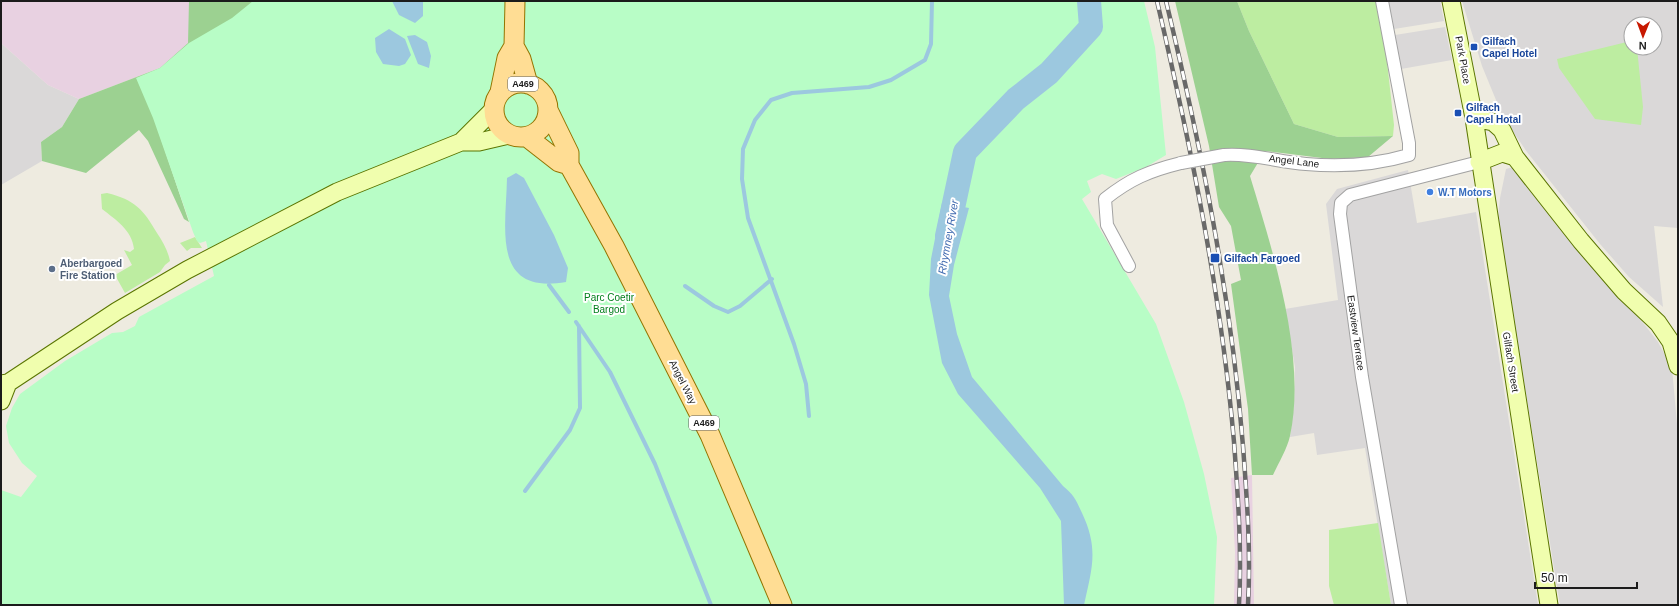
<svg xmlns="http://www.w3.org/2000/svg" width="1679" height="606" font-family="Arial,sans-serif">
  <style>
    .residential { fill: #dad8d8; fill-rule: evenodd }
    .industrial { fill: #e8d1e1 }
    .grass { fill: #bdeda1 }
    .forest { fill: #9cd191 }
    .park { fill: #b8fdc6 }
    .water { fill: #9cc8df }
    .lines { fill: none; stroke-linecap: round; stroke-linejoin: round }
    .stream { stroke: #9cc8df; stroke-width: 4 }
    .river { stroke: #9cc8df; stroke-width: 24 }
    .street-casing { stroke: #a2a2a2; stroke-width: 14 }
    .secondary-casing { stroke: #5a7500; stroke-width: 19 }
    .primary-casing { stroke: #937400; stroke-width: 21 }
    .street { stroke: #fff; stroke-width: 12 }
    .secondary { stroke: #f0feae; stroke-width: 17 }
    .primary { stroke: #ffdd94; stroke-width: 19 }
    .rail-casing { stroke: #696969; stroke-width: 4.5 }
    .rail { stroke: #fff; stroke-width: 3; stroke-dasharray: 9; stroke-linecap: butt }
    .street-bridge-casing { stroke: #a2a2a2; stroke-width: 14; stroke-linecap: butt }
    .street-bridge { stroke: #fff; stroke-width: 12 }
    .transit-dot { fill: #1a4fb4; stroke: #fff; stroke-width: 1.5 }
    .shop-dot { fill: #3f7fe0; stroke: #fff; stroke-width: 1.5 }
    .service-dot { fill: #5c6f8a; stroke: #fff; stroke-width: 1.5 }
    .labels { text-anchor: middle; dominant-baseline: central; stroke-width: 4; stroke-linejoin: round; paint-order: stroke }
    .shield { fill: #fff; stroke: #5f5f5f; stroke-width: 1 }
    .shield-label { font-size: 9px; font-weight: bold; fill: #1b1b1b }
    .transit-label { font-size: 10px; font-weight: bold; fill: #164399; stroke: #fff; text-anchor: start }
    .street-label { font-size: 10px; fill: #1b1b1b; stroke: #fff }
    .shop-label { font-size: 10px; font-weight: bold; fill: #366cbe; stroke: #fff; text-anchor: start }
    .service-label { font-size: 10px; font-weight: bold; fill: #4e5e75; stroke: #fff; text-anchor: start }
    .park-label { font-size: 10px; fill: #037f1c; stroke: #fff }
    .water-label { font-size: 11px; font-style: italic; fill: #426cb1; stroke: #fff }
  </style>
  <rect width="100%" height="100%" fill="#eeebe0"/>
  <!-- residential -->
  <path class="residential" d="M1387,1H1440L1444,21L1394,29Z
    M1462,1H1678V228L1654,226L1663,307L1629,277L1600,244L1527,152L1503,117L1482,66ZM1631,24H1655V48H1631Z
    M1445,27L1452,60L1401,69L1395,35Z
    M1,43L48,85L79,99L62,127L41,142L42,161L1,185Z
    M1513,167L1563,233L1644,324L1658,342L1672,368L1678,435V605H1560L1498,220L1500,198L1506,169Z
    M1408,170L1417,223L1476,212L1538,605H1391L1365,448L1317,455L1314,433L1290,437L1294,404L1295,367L1285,309L1338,300L1326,204L1337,189Z"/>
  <!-- industrial -->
  <path class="industrial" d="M1,1H189V43L160,68L79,99L48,85L1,43Z
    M1252,475L1254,605H1234L1235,552L1231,478Z"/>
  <!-- grass -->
  <path class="grass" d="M1237,1H1376L1384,34L1394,125L1393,136L1338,137L1294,124L1249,31Z
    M1631,41V48H1637L1643,107L1641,125L1595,119L1559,68L1557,59Z
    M107,193C135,200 143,209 157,233C163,242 168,251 170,261L165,265L160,272L125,293L115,275L132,265L124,250L130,252L134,249C132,230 116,220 102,209L101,194Z
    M195,237L202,248H191L187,251L180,243Z
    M1378,523L1391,605H1334L1329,586V530Z"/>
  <!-- forest -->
  <path class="forest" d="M189,1H308L154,118L189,222L184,219L148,141L139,130L86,173L42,161L41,142L62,127L79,99L160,68L188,43Z
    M1175,1H1237L1249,31L1294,124L1338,137L1393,136L1368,157L1330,159L1265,151L1250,176C1273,252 1307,357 1290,436C1287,449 1279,462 1273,475H1252L1248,409L1231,284L1241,280L1231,226L1219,207L1209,146Z"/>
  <!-- park -->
  <path class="park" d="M253,1H1144L1155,47L1166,155L1146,167L1116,179L1102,174L1087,181L1091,192L1082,199L1156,324L1184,402L1204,474L1217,537L1214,605H1V490L21,497L37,476L22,463L9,443L6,426L12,408L20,394L65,361L112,333L123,332L135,326L139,317L214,276L206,241L200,243L197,241L193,232L153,118L136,78L160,68L189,43L232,18Z"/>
  <!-- water -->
  <path class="water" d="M392,1H423V16L415,23L399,15Z
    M389,29L405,39L411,55L405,64L399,66L383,64L376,52L375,38Z
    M415,35L427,42L431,56L429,68L418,64L407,36Z
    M516,173L524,178L554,235L568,268L566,282C491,295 506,229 507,178Z
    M942,203L969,208L954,265L949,296L957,334L972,377L1063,486C1074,495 1076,500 1082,513C1099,549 1092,568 1084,605H1064L1061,521L1040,488L958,394L942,363L929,295L931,259Z"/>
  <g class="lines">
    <!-- stream -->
    <path class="stream" d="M549,285L569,312
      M685,286L714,306L728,312L740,306L772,279
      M576,322L610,372L655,464L711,605
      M809,416L806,384L794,344L748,218L742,179L743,149L755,120L771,100L792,93L869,87L891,80L925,60L931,44L932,1
      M525,491L570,430L580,408L579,326"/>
    <!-- river -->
    <path class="river" d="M947,236L965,152L1016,99L1049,73L1091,27L1089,1"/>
    <!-- street casing -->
    <g class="street-casing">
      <path id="street" d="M1224,155C1252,153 1278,162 1306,164C1340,167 1375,165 1409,155V143L1382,1
        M1129,266L1107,225L1105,199C1130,179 1149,171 1181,163
        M1401,605L1362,377L1340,214L1341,203L1350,195L1479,162"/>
    </g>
    <!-- secondary casing -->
    <g class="secondary-casing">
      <path id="secondary" d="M1451,1L1474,118L1549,605
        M1474,118L1493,122L1502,130L1515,157L1581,241L1624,291L1658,323L1671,342L1678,366
        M461,142L494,109
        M1479,162L1502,153L1515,157
        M1,384L8,383L117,311L187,270L337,192L461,142H479L509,135
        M1,401L8,383"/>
    </g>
    <!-- primary casing -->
    <g class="primary-casing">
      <path id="primary" d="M515,1L514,46L521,59L528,84
        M494 110a27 27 0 1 1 54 0a27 27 0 1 1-54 0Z
        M500,92L507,58L514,46
        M548,110L569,153V165L614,246L710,435L782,605
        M527,137L559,162L569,165"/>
    </g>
    <!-- street -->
    <use href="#street" class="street"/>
    <!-- secondary -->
    <use href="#secondary" class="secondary"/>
    <!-- primary -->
    <use href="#primary" class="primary"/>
    <!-- rail casing -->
    <g class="rail-casing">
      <path id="rail" d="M1157,1C1191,147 1221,293 1234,442C1238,496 1242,551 1239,605
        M1166,1C1201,147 1231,295 1243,446C1247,499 1251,552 1248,605"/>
    </g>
    <!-- rail -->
    <use href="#rail" class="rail"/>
    <!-- street-bridge casing -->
    <g class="street-bridge-casing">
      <path id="street-bridge" d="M1181,163L1224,155"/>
    </g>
    <!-- street-bridge -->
    <use href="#street-bridge" class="street-bridge"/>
  </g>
  <!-- markers -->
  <g class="transit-dot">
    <rect x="1470" y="43" width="8" height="8" rx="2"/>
    <rect x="1454" y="109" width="8" height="8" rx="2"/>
    <rect x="1210" y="253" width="10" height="10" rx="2"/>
  </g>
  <circle class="shop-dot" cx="1430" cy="192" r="4"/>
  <circle class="service-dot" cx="52" cy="269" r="4"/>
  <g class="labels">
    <!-- shield labels -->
    <g class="shield">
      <rect x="508" y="77" width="30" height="14" rx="3"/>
      <rect x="689" y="416" width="30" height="14" rx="3"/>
    </g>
    <g class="shield-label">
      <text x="523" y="84">A469</text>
      <text x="704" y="423">A469</text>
    </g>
    <!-- transit labels -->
    <g class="transit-label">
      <text x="1482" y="41">Gilfach<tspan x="1482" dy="12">Capel Hotel</tspan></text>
      <text x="1466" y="107">Gilfach<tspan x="1466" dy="12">Capel Hotal</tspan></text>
      <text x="1224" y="258">Gilfach Fargoed</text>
    </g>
    <!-- street labels -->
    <g class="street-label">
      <text transform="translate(1463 60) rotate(80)">Park Place</text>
      <text transform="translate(1294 161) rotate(7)">Angel Lane</text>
      <text transform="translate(1356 333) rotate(82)">Eastview Terrace</text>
      <text transform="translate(1511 362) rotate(81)">Gilfach Street</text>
      <text transform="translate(683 382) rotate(63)">Angel Way</text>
    </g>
    <!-- shop labels -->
    <g class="shop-label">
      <text x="1438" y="192">W.T Motors</text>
    </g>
    <!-- service labels -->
    <g class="service-label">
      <text x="60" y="263">Aberbargoed<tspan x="60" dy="12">Fire Station</tspan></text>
    </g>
    <!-- park labels -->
    <g class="park-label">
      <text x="609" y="297">Parc Coetir<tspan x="609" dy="12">Bargod</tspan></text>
    </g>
    <!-- water labels -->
    <g class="water-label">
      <text transform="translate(948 237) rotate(-80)">Rhymney River</text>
    </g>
  </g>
  <!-- border -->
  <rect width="1679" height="606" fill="none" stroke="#1b1b1b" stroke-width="4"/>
  <!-- north arrow -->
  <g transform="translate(1643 36) rotate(181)"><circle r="19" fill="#ffffff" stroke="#a4a4a4"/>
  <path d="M0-3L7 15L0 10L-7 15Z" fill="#c71800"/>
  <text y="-6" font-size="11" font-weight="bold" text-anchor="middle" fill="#1b1b1b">N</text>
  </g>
  <!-- scale -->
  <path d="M1535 582v6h102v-6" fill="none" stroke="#1b1b1b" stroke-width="2"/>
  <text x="1541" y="582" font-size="12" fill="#1b1b1b" stroke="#ffffff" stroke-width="3" paint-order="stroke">50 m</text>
</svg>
